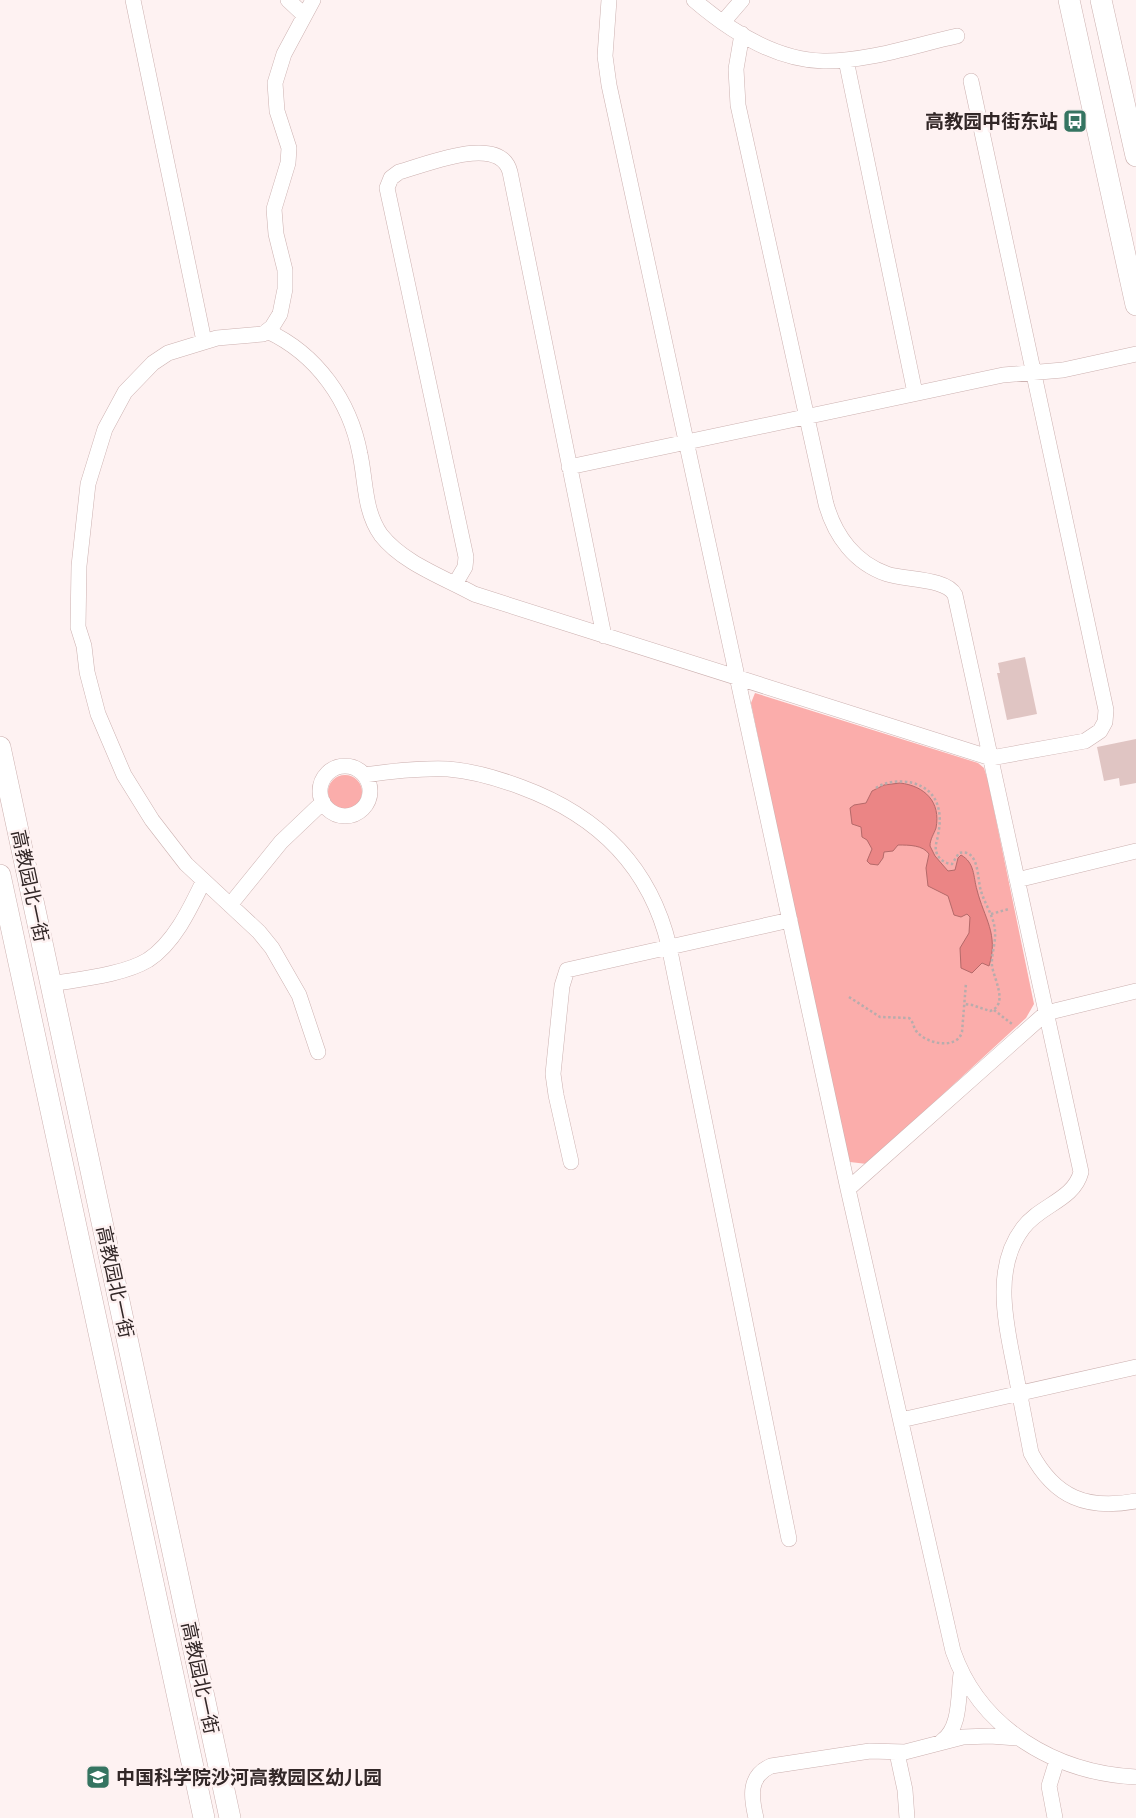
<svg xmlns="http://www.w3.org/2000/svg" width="1136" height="1818" font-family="'Space Grotesk','Noto Sans SC',sans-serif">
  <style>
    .green { fill: #fbadab }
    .water { fill: #eb8585; stroke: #b46969 }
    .building { fill: #e0c5c3 }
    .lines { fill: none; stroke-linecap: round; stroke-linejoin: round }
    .street-casing { stroke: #ccb1b0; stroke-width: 16 }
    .secondary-casing { stroke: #ccb1b0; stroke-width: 22 }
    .path { stroke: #b8acac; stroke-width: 2.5; stroke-dasharray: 2.5 2.5; stroke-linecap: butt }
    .street { stroke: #fff; stroke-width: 15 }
    .secondary { stroke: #fff; stroke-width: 21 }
    .labels { text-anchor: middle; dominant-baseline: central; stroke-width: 5; stroke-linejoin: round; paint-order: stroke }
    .poi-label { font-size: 19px; font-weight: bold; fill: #322727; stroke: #fef2f2; text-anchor: end }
    .street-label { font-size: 19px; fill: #322727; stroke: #fef2f2 }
  </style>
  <rect width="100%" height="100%" fill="#fef2f2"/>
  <!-- green -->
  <path class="green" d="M755,693L978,763L984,768L988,781L1034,1004L1026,1018L867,1164L850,1162L845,1155L751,703Z
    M328 792a17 17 0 1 1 34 0a17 17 0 1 1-34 0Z"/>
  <!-- water -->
  <path class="water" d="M900,783C925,786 941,802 936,828C934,834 930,839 930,846L935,856L948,871L955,870L958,858L961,855C975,863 973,876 977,890C984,918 999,934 989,966L982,963L972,973L961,968L960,948L969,933L970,917L967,914L961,917L954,915L948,896L928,886L926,868L929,854C923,845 909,845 898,845L893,851L884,852L883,858L878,865L870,864L867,861L872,849L867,840L862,837L861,827L852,824L850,808L854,805L866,803L872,791L884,785Z"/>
  <!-- building -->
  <path class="building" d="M1025,657L1037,714L1007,720L997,673H1000L998,663Z
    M1136,739V783L1120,786L1119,778L1104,781L1097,747Z"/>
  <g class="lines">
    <!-- street casing -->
    <g class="street-casing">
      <path id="street" d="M133,0L204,341
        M288,0L304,15
        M313,0L284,54L275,83L277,111L289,148L288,163L274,209L276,234L285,270V289L280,314L272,327L263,334L217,338L168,353L153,363L125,392L105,429L88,484L79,566L78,627L84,646L87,672L98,714L124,775L152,820L186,864L259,932L272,948L299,995L318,1052
        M609,0L605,56L609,85L848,1189L953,1651C980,1729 1056,1773 1136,1777
        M694,0C729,30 776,60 823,61C866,62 915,45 957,36
        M723,22L742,0
        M742,34L736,69L738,105L826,504C835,536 855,563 887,574C904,580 947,578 955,595L1081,1172C1074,1200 1040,1205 1023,1228C991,1270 1007,1328 1016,1375C1021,1401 1026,1427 1031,1453C1055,1498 1087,1510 1136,1501
        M846,60L915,393
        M267,331C317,354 350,401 360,454C366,482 364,511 381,535C403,563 443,577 474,594L991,758L1085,741L1100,731L1105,722L1106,710L971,81
        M569,467L1003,375L1063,370L1136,354
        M455,584L465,567L466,557L387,188L391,178L399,172C426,165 500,133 510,172L604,636
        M320 791a25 25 0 1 1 50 0a25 25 0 1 1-50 0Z
        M364,775C392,771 420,768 448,769C473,771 497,778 521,787C597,815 650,866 669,946L789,1539
        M1017,880L1136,851
        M230,905L281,842L323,802
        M51,984C80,979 123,975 148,960C174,943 190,909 203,882
        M571,1162L556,1095L553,1074L562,986L567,970L790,920
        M848,1189L1046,1013L1136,991
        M901,1420L1136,1367
        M942,1741C961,1728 958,1695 961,1674
        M897,1753L905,1790L907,1818
        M756,1818C751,1797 748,1776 771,1766L870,1751L905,1752L963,1737L990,1736L1017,1738
        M1055,1818L1049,1786L1057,1760"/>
    </g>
    <!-- secondary casing -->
    <g class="secondary-casing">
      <path id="secondary" d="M1069,0L1136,305
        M1101,0L1136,156
        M0,747L230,1818
        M0,875L204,1818"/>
    </g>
    <!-- path -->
    <path class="path" d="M876,788C886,781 901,780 913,783C938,790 943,812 938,835C937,842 934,847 937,854C939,859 946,864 952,864L959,853C980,848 977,880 981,891C985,905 994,916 995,931C996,943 991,955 992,966C994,979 1009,1005 990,1011L972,1005L964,1004
      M991,914L1009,909
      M849,997L880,1017L909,1018C914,1022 913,1028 917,1032C927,1044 957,1050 962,1032L966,983
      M994,1010L1012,1024"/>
    <!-- street -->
    <use href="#street" class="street"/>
    <!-- secondary -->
    <use href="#secondary" class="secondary"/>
  </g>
  <!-- icons -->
  <defs>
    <g id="bus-square" transform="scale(1.25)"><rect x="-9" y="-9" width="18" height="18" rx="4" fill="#357461" stroke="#fef2f2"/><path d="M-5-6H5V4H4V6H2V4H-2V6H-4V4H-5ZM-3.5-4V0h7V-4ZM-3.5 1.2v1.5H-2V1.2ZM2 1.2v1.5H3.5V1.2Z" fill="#fff"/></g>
    <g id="school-square" transform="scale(1.25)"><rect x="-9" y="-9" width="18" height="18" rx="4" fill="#357461" stroke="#fef2f2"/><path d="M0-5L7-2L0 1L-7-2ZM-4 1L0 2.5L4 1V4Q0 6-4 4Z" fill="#fff"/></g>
  </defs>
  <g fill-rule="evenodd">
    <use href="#bus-square" x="1075" y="121"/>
    <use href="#school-square" x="98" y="1777"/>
  </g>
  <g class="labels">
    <!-- poi labels -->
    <g class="poi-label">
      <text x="1058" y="121">高教园中街东站</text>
      <text x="116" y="1777" text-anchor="start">中国科学院沙河高教园区幼儿园</text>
    </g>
    <!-- street labels -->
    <g class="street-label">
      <text transform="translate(30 886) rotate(78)">高教园北一街</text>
      <text transform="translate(115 1282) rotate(78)">高教园北一街</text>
      <text transform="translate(200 1678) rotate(78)">高教园北一街</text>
    </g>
  </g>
</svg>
